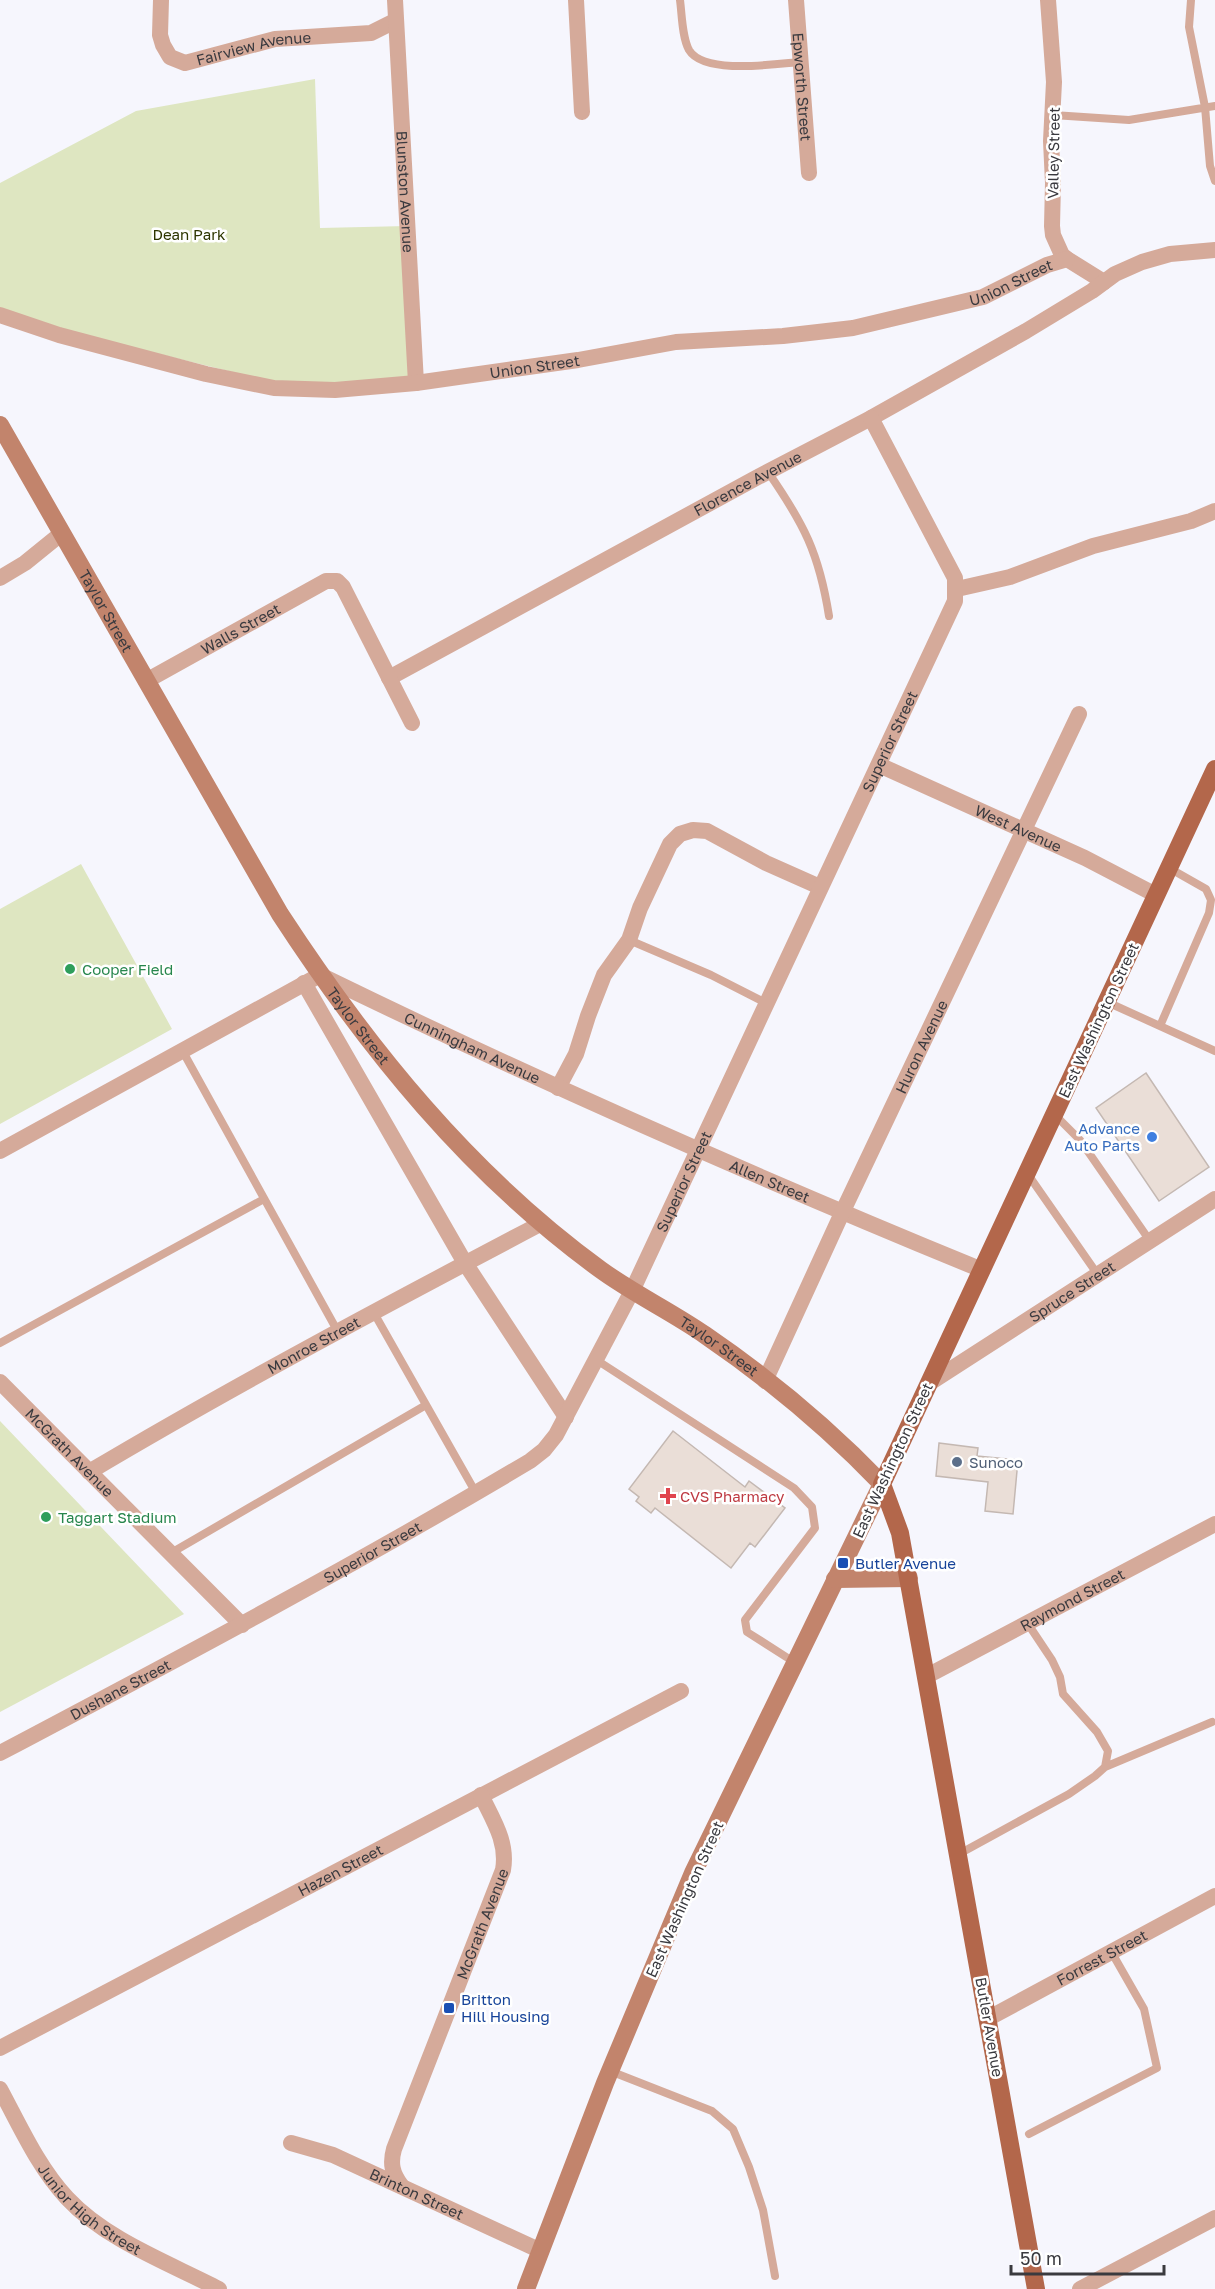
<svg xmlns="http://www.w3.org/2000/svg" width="1215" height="2289" font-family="'Golos Text',sans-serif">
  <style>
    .green { fill: #dee6c1 }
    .building { fill: #eaded7; stroke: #c4b8b2; stroke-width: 1.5 }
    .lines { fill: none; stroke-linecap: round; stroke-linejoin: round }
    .lane { stroke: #d5aa9a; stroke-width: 8 }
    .street { stroke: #d5aa9a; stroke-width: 16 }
    .secondary { stroke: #c2846c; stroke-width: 18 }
    .primary { stroke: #b3674b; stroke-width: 18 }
    .leisure-dot { fill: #2e9e5b; stroke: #fff; stroke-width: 2 }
    .shop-dot { fill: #3f7fe0; stroke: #fff; stroke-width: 2 }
    .service-dot { fill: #5c6f8a; stroke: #fff; stroke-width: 2 }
    .health-dot { fill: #e0444e; stroke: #fff; stroke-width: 2 }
    .transit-dot { fill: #1a4fb4; stroke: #fff; stroke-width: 2 }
    .labels { text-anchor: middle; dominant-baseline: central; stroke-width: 5; stroke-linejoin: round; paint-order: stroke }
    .street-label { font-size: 15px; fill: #3a3a3f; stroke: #fff }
    .park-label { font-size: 15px; fill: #2e3600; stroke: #fff }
    .leisure-label { font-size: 15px; fill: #27864d; stroke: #fff; text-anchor: start }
    .shop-label { font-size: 15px; fill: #366cbe; stroke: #fff; text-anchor: end }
    .service-label { font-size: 15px; fill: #4e5e75; stroke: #fff; text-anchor: start }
    .health-label { font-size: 15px; fill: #be3a42; stroke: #fff; text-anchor: start }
    .transit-label { font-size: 15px; fill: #164399; stroke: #fff; text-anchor: start }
  </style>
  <rect width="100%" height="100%" fill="#f6f6fd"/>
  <!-- green -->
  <path class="green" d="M315,79L320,228L407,226L416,383L302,389L0,315V183L136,111Z
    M81,864L172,1029L0,1124V909Z
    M0,1421L184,1614L0,1712Z"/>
  <!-- building -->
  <path class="building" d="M1146,1073L1209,1167L1159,1201L1096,1108Z
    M673,1431L745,1487L749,1481L785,1508L755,1547L750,1543L731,1568L655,1508L651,1513L636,1501L639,1497L629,1489Z
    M939,1443L978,1448L977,1456L1018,1460L1013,1514L985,1511L988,1482L936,1476Z"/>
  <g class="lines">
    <!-- lane -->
    <path class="lane" d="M680,0C682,15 682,37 689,50C704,75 775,64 800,62
      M1191,0L1189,27L1205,107L1210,166L1215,181
      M1053,115L1129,120L1215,106
      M768,472C804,524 819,553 829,616
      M629,940L711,975L766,1003
      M1107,1002L1215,1051
      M1160,1026L1209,913L1211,900L1206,889L1169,868
      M182,1050L338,1332
      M1054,1114L1080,1140L1150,1241
      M1027,1173L1098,1275
      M374,1313L476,1493
      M0,1343L264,1199
      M595,1359L794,1488L812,1507L815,1528L745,1620L747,1632L794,1662
      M171,1553L426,1405
      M1105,1767L1212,1722
      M959,1854L1069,1794L1095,1776L1105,1767L1108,1751L1097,1732L1063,1694L1060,1677L1052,1660L1028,1624
      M610,2071L712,2111L733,2129L749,2167L763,2210L775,2276
      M1029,2134L1157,2068L1144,2009L1112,1953"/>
    <!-- street -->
    <g class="street">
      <path id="s1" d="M161,0L160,35L163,45L170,57L185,63L275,39L371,33L395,21"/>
      <path id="s2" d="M395,0L416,383"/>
      <path d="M576,0L582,112"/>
      <path id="s3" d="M796,0L809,173"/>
      <path d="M1048,0L1054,82L1051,141L1053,183L1052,226L1053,235L1062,255L1067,259L1104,282"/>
      <path id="s4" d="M0,315L59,335L206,374L274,388L335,390L416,383L578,360L676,342L783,336L853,328L983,297L1047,265L1067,259"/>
      <path d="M0,578L25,563L62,533"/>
      <path d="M957,589L1010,577L1093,546L1191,521L1215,511"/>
      <path id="s5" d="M389,678L756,478L871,418L1026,331L1092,291L1115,274L1142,262L1170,254L1215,250"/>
      <path id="s6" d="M146,681L326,581H337L343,587L412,723"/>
      <path id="s7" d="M879,765L1085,858L1156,895"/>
      <path d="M304,983L465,1263L566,1417"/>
      <path d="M558,1088L576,1054L588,1016L604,975L629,940L640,908L670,844L680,834L693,830L707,831L766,863L820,887"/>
      <path id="s8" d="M0,1151L320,975C537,1081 758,1178 982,1270"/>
      <path id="s9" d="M765,1381L842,1213L1079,714"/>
      <path id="s10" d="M0,1382L242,1625"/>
      <path id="s11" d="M928,1384L1215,1199"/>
      <path id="s12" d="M89,1472C237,1384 390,1303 542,1223"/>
      <path id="s13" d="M927,1676L1215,1524"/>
      <path id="s14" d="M0,1753C178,1659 357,1564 530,1461L544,1450L556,1435L632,1291L955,601V578L871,418"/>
      <path id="s15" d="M989,2018L1215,1896"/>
      <path id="s16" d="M0,2048L681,1691"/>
      <path id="s17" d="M0,2089C20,2126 38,2167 67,2198C106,2240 169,2263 219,2289"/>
      <path id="s18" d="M291,2143L333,2155L541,2251"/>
      <path id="s19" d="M401,2185C392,2173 390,2163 394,2149L503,1870C508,1842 493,1820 481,1795"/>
      <path d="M1080,2289L1215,2218"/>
    </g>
    <!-- secondary -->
    <g class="secondary">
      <path id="s20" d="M0,425L280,914C368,1049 470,1175 601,1270C634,1294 672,1312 705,1335C768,1378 829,1429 882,1484L693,1873L605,2083L526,2289"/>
      <path d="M835,1579L909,1578"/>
    </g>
    <!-- primary -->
    <path class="primary" d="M1036,2289L900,1533L882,1484L1215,769"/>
  </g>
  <!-- markers -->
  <g class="leisure-dot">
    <circle cx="70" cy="969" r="6"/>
    <circle cx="46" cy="1517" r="6"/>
  </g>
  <circle class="shop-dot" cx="1152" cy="1137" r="6"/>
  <circle class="service-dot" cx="957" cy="1462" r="6"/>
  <path class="health-dot" d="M665 1487h6v6h6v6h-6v6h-6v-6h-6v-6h6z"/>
  <g class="transit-dot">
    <rect x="837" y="1557" width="12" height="12" rx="3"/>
    <rect x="443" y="2002" width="12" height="12" rx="3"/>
  </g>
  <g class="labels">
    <!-- street labels -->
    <g class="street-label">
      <text stroke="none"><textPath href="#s1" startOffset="146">Fairview Avenue</textPath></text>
      <text stroke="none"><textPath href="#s3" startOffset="87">Epworth Street</textPath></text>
      <text transform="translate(1053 153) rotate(-89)">Valley Street</text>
      <text stroke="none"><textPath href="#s2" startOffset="192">Blunston Avenue</textPath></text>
      <text stroke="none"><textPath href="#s4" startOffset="1032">Union Street</textPath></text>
      <text stroke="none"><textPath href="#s4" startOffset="546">Union Street</textPath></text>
      <text stroke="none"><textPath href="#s5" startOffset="408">Florence Avenue</textPath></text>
      <text stroke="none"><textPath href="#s20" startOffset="214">Taylor Street</textPath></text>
      <text stroke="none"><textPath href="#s6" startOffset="108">Walls Street</textPath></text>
      <text stroke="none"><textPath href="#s14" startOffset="1412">Superior Street</textPath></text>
      <text stroke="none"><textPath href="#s7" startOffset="153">West Avenue</textPath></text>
      <text transform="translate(1098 1020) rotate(-65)">East Washington Street</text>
      <text stroke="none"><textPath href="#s20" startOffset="700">Taylor Street</textPath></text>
      <text stroke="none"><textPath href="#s9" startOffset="369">Huron Avenue</textPath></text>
      <text stroke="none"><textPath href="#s8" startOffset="534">Cunningham Avenue</textPath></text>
      <text stroke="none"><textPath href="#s14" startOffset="926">Superior Street</textPath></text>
      <text stroke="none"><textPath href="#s8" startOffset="860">Allen Street</textPath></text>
      <text stroke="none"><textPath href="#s11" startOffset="171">Spruce Street</textPath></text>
      <text stroke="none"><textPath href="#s12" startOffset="258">Monroe Street</textPath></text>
      <text stroke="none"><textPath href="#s20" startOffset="1186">Taylor Street</textPath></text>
      <text stroke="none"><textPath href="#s10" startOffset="99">McGrath Avenue</textPath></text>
      <text transform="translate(892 1460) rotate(-65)">East Washington Street</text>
      <text stroke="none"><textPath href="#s14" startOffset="423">Superior Street</textPath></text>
      <text stroke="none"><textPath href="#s13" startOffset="164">Raymond Street</textPath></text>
      <text stroke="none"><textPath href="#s14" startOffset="136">Dushane Street</textPath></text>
      <text stroke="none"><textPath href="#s16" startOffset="384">Hazen Street</textPath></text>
      <text transform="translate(684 1899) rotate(-66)">East Washington Street</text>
      <text stroke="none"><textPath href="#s19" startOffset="280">McGrath Avenue</textPath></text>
      <text stroke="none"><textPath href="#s15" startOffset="128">Forrest Street</textPath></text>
      <text transform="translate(990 2027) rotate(80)">Butler Avenue</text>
      <text stroke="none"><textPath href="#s18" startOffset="136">Brinton Street</textPath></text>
      <text stroke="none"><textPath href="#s17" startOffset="153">Junior High Street</textPath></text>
    </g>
    <!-- park labels -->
    <g class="park-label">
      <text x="189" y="234">Dean Park</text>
    </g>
    <!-- leisure labels -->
    <g class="leisure-label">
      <text x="82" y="969">Cooper Field</text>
      <text x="58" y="1517">Taggart Stadium</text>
    </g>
    <!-- shop labels -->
    <g class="shop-label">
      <text x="1140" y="1128">Advance<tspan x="1140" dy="17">Auto Parts</tspan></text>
    </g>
    <!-- service labels -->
    <g class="service-label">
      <text x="969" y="1462">Sunoco</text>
    </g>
    <!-- health labels -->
    <g class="health-label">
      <text x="680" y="1496">CVS Pharmacy</text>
    </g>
    <!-- transit labels -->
    <g class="transit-label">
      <text x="855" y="1563">Butler Avenue</text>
      <text x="461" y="1999">Britton<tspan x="461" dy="17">Hill Housing</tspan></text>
    </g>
  </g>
  <!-- scale -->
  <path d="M1011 2265v9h153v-9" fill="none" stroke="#3a3a3f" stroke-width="3"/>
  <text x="1020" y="2265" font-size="18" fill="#3a3a3f" stroke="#ffffff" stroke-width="4.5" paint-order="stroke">50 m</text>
</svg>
